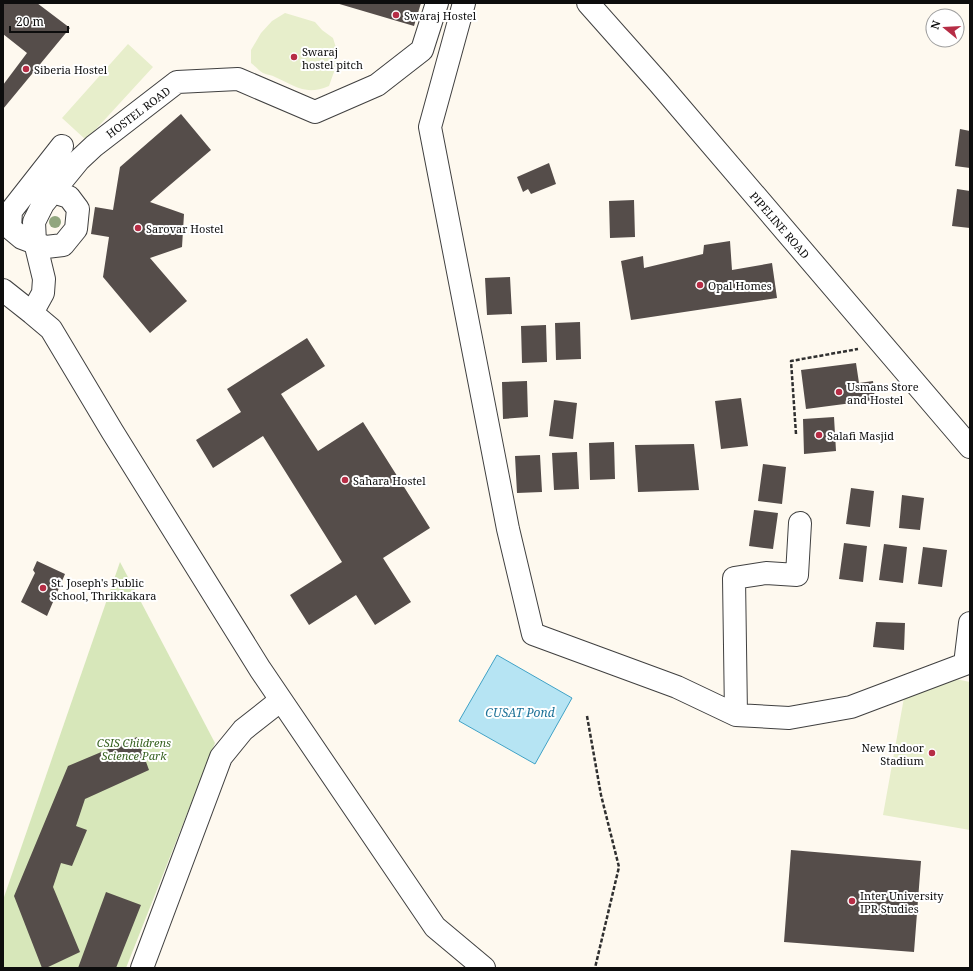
<svg xmlns="http://www.w3.org/2000/svg" width="973" height="971" font-family="'Noto Serif',serif">
  <style>
    .green { fill: #d7e7ba }
    .pitch { fill: #e7eecb }
    .water { fill: #b6e4f3; stroke: #41a2c6 }
    .building { fill: #554d4a }
    .lines { fill: none; stroke-linecap: round; stroke-linejoin: round }
    .minor-casing { stroke: #404040; stroke-width: 24 }
    .path { stroke: #2f2f2f; stroke-width: 2.5; stroke-dasharray: 4 2; stroke-linecap: butt }
    .minor { stroke: #fff; stroke-width: 22 }
    .tree { fill: #91a67e }
    .poi-dot { fill: #b62d45; stroke: #fff; stroke-width: 1.5 }
    .labels { text-anchor: middle; dominant-baseline: central; stroke-width: 4; stroke-linejoin: round; paint-order: stroke }
    .poi-label { font-size: 11px; fill: #0d0d0d; stroke: #fff; text-anchor: start }
    .street-label { font-size: 11px; fill: #0d0d0d; stroke: #fff }
    .park-label { font-size: 11px; font-style: italic; fill: #376221; stroke: #fff }
    .water-label { font-size: 12px; font-style: italic; fill: #1d7298; stroke: #fff }
  </style>
  <rect width="100%" height="100%" fill="#fef9ef"/>
  <!-- green -->
  <path class="green" d="M120,562L215,743L126,968H3V900Z"/>
  <!-- pitch -->
  <path class="pitch" d="M285,13L315,22L322,30L333,38L337,51L335,69L329,86C305,96 296,86 275,77C272,75 267,75 263,73C259,71 255,66 251,63V50L261,33L272,21Z
    M128,44L153,67L86,140L62,118Z
    M956,679L970,682V830L883,815L905,692Z"/>
  <!-- water -->
  <path class="water" d="M497,655L572,698L535,764L459,721Z"/>
  <!-- building -->
  <path class="building" d="M3,3H37L70,28L3,109V85L27,53L3,34Z
    M336,3H421L414,26Z
    M181,114L211,150L150,202L184,214L182,247L150,258L187,301L150,333L103,277L109,237L91,234L95,207L113,210L120,167Z
    M960,129L970,131V168L955,166Z
    M549,163L556,184L531,194L528,189L523,192L517,177Z
    M957,189L970,191V228L952,226Z
    M634,200L635,237L610,238L609,201Z
    M730,241L732,270L772,263L777,298L631,320L621,261L643,256L644,268L703,254L704,245Z
    M510,277L512,314L487,315L485,278Z
    M580,322L581,359L556,360L555,323Z
    M546,325L547,362L522,363L521,326Z
    M307,338L325,366L281,394L318,451L363,422L430,528L383,558L411,602L375,625L356,595L309,625L290,595L342,562L263,436L213,468L196,440L241,412L227,389Z
    M856,363L859,383L873,381L875,400L806,409L801,370Z
    M527,381L528,417L503,419L502,382Z
    M741,398L748,446L721,449L715,401Z
    M554,400L577,403L573,439L549,436Z
    M834,417L836,451L804,454L803,419Z
    M614,442L615,479L590,480L589,443Z
    M694,444L699,490L638,492L635,445Z
    M577,452L579,489L554,490L552,453Z
    M540,455L542,492L517,493L515,456Z
    M763,464L786,467L782,504L758,501Z
    M851,488L874,491L870,527L846,524Z
    M902,495L924,498L920,530L899,528Z
    M754,510L778,513L773,549L749,546Z
    M844,543L867,546L863,582L839,579Z
    M884,544L907,547L903,583L879,580Z
    M923,547L947,550L942,587L918,584Z
    M37,561L65,574L47,616L21,602L35,573L33,570Z
    M876,622L905,623L904,650L873,647Z
    M137,737L149,770L85,799L76,826L87,830L72,866L61,863L53,887L80,952L46,968H42L14,896L68,766Z
    M791,850L921,861L914,952L784,942Z
    M106,892L141,905L116,968H78Z"/>
  <g class="lines">
    <!-- minor casing -->
    <g class="minor-casing">
      <path id="minor" d="M464,3L430,127L508,529L533,634L677,687L736,715L789,718L851,707L965,664L970,623
        M588,3L659,83L970,447
        M53,192L69,197L78,209L76,229L63,245L46,247L22,238L10,228L11,211L62,146
        M3,290L32,313L51,329L112,431L260,669L435,927L484,968
        M32,313L43,293L44,279L35,242L34,222L43,204L79,160L94,146L177,82L238,79L315,112L377,85L422,50L437,3
        M736,715L734,578L766,573L797,575L800,523
        M142,968L221,757L243,730L281,700"/>
    </g>
    <!-- path -->
    <path class="path" d="M796,434L791,361L858,349
      M587,716L601,795L619,867L595,968"/>
    <!-- minor -->
    <use href="#minor" class="minor"/>
  </g>
  <!-- trees -->
  <circle class="tree" cx="55" cy="222" r="6"/>
  <!-- markers -->
  <g class="poi-dot">
    <circle cx="396" cy="15" r="4"/>
    <circle cx="294" cy="57" r="4"/>
    <circle cx="26" cy="69" r="4"/>
    <circle cx="138" cy="228" r="4"/>
    <circle cx="700" cy="285" r="4"/>
    <circle cx="839" cy="392" r="4"/>
    <circle cx="819" cy="435" r="4"/>
    <circle cx="345" cy="480" r="4"/>
    <circle cx="43" cy="588" r="4"/>
    <circle cx="932" cy="753" r="4"/>
    <circle cx="852" cy="901" r="4"/>
  </g>
  <g class="labels">
    <!-- poi labels -->
    <g class="poi-label">
      <text x="404" y="15">Swaraj Hostel</text>
      <text x="302" y="51">Swaraj<tspan x="302" dy="13">hostel pitch</tspan></text>
      <text x="34" y="69">Siberia Hostel</text>
      <text x="146" y="228">Sarovar Hostel</text>
      <text x="708" y="285">Opal Homes</text>
      <text x="847" y="386">Usmans Store<tspan x="847" dy="13">and Hostel</tspan></text>
      <text x="827" y="435">Salafi Masjid</text>
      <text x="353" y="480">Sahara Hostel</text>
      <text x="51" y="582">St. Joseph's Public<tspan x="51" dy="13">School, Thrikkakara</tspan></text>
      <text x="924" y="747" text-anchor="end">New Indoor<tspan x="924" dy="13">Stadium</tspan></text>
      <text x="860" y="895">Inter University<tspan x="860" dy="13">IPR Studies</tspan></text>
    </g>
    <!-- street labels -->
    <g class="street-label">
      <text transform="translate(138 112) rotate(-37)">HOSTEL ROAD</text>
      <text transform="translate(780 225) rotate(49)">PIPELINE ROAD</text>
    </g>
    <!-- park labels -->
    <g class="park-label">
      <text x="134" y="742">CSIS Childrens<tspan x="134" dy="13">Science Park</tspan></text>
    </g>
    <!-- water labels -->
    <g class="water-label">
      <text x="520" y="712">CUSAT Pond</text>
    </g>
  </g>
  <!-- border -->
  <rect width="973" height="971" fill="none" stroke="#0d0d0d" stroke-width="8"/>
  <!-- north arrow -->
  <g transform="translate(945 28) rotate(288)"><circle r="19" fill="#ffffff" stroke="#9e9e9e"/>
  <path d="M0-3L7 15L0 10L-7 15Z" fill="#b62d45"/>
  <text y="-6" font-size="11" font-weight="bold" text-anchor="middle" fill="#0d0d0d">N</text>
  </g>
  <!-- scale -->
  <path d="M10 26v6h58v-6" fill="none" stroke="#0d0d0d" stroke-width="2"/>
  <text x="16" y="26" font-size="12" fill="#0d0d0d" stroke="#ffffff" stroke-width="3" paint-order="stroke">20 m</text>
</svg>
